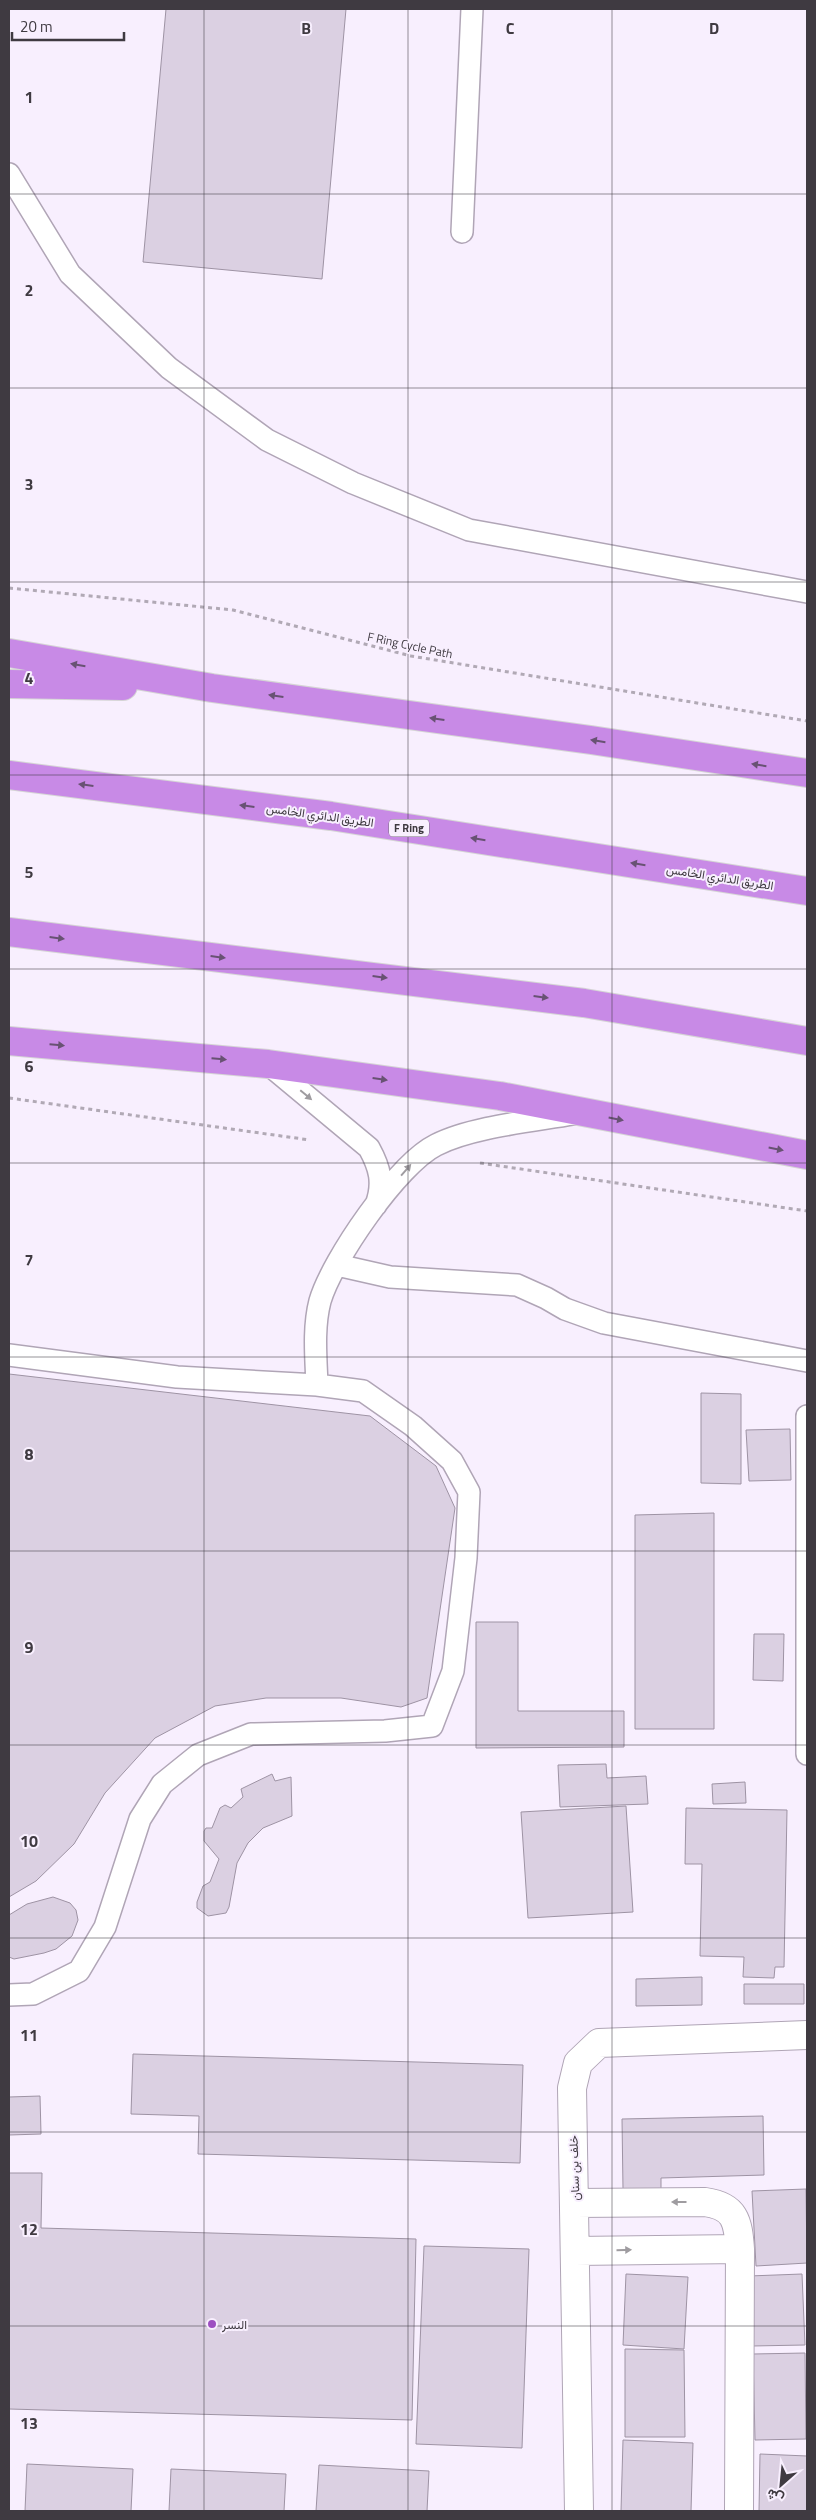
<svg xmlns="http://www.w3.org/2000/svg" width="816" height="2520" font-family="'Titillium Web',Vazirmatn,sans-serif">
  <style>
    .building { fill: #dbd0e2; stroke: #9e93a4 }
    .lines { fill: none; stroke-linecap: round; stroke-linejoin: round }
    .service-casing { stroke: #b0a5b6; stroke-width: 24 }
    .minor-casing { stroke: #b0a5b6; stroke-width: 30 }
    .trunk-casing { stroke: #d5d4d5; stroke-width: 30 }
    .path { stroke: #b1a9b5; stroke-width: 3; stroke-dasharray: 4 4; stroke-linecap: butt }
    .service { stroke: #fff; stroke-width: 21 }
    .minor { stroke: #fff; stroke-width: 28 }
    .trunk { stroke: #c88ae6; stroke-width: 28 }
    .oneway { fill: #685273 }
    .oneway2 { fill: #9f9ca0 }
    .grid { fill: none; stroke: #3f3a41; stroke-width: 1; stroke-opacity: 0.55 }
    .poi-dot { fill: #9d4fc1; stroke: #f8effe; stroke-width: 2 }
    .labels { text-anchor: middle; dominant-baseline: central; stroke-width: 4; stroke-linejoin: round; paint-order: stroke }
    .shield { fill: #f8effe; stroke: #76707a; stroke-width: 1 }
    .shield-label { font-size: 11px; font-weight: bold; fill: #3f3a41 }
    .street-label { font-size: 12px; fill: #3f3a41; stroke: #f8effe }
    .poi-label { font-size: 12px; fill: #3f3a41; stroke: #f8effe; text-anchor: start }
    .grid-label { font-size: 16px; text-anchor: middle; font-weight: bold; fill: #3f3a41; stroke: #f8effe; stroke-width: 4; stroke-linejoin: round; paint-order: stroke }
  </style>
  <rect width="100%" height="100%" fill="#f8effe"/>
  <!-- building -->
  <path class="building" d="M166,9H346L322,279L143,262Z
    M9,1374L370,1416L436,1466L455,1508L427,1698L401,1707L341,1698H266L215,1706L155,1738L105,1793L74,1844L36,1881L9,1897Z
    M701,1393L741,1394V1484L701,1483Z
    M790,1429L791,1480L749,1481L746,1430Z
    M714,1513V1729H635V1515Z
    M476,1622H518V1711H624V1747L476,1748Z
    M754,1634H784L783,1681L753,1680Z
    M606,1764L607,1778L646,1776L648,1804L560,1807L558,1765Z
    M272,1774L275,1781L291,1777L292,1816L263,1828L248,1843L237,1863L229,1907L226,1913L208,1916L197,1908V1902L203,1886L210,1882L219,1859L204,1841V1831L206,1828H212L220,1808L225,1805L231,1808L243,1797L241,1789Z
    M745,1782L746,1803L713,1804L712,1784Z
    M626,1806L633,1912L528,1918L521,1812Z
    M686,1808L787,1810L784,1967H775L774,1978L743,1977L744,1957L700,1956L702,1864H685Z
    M53,1897L70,1903L76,1910L78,1920L72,1936L56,1949L44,1953L14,1959L9,1957V1915L27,1904Z
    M702,1977V2005L636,2006V1979Z
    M744,1984H804V2004H744Z
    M133,2054L523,2065L520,2163L198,2154L199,2116L131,2114Z
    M40,2096L41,2134L9,2135V2097Z
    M763,2116L764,2175L661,2178V2189H623L622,2119Z
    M9,2173H42L41,2228L416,2239L412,2420L9,2409Z
    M806,2189L807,2263L756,2266L752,2191Z
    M424,2246L529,2249L522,2448L416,2444Z
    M626,2274L688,2277L684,2349L623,2345Z
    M802,2274L805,2345L752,2346L749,2276Z
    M625,2349L684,2350L685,2437H625Z
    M805,2353L806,2439L755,2440L753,2354Z
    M623,2440L693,2443L691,2511H621Z
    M760,2454L807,2456V2511H759Z
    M27,2464L133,2469L131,2511H25Z
    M319,2465L429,2471L427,2511H316Z
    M171,2469L286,2474L284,2511H169Z"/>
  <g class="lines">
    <!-- service casing -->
    <g class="service-casing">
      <path id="service" d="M9,174L70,274L169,368L267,440L353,483L469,530L807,592
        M462,232L472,9
        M268,1064L369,1148C380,1168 384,1183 376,1205
        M337,1265L390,1277L517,1285L546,1298L565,1309L604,1323L807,1361
        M9,1355L177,1377L317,1385L363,1391L413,1426L452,1461L469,1492L466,1558L453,1671L432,1726L385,1731L251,1734L198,1755L162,1784L140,1819L105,1927L79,1971L33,1994L9,1995
        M317,1385C316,1358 313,1328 320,1301C332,1260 398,1164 436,1145C471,1127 533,1121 573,1114
        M807,1416V1754"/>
    </g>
    <!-- minor casing -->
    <g class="minor-casing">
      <path id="minor" d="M575,2203L705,2202C735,2206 738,2221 740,2249L739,2511
        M575,2251L740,2249
        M579,2511L572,2088L578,2063L599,2043L807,2035"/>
    </g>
    <!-- trunk casing -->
    <g class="trunk-casing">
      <path id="trunk" d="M9,653L212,688L591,740L807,773
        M9,684L123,686
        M9,775L331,816L807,891
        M9,932L584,1003L807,1041
        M9,1041L268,1064L500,1096L807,1155"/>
    </g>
    <!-- path -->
    <path class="path" d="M9,588L233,610L411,656L807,721
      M9,1098L310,1140
      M480,1163L807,1211"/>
    <!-- service -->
    <use href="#service" class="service"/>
    <!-- minor -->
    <use href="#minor" class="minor"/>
    <!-- trunk -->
    <use href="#trunk" class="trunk"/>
  </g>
  <!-- one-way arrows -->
  <defs><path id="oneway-solid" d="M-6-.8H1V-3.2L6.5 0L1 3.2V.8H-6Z" transform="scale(1.25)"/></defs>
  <g class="oneway">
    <use href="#oneway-solid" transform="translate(78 665) rotate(-170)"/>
    <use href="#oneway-solid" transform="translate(276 696) rotate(-172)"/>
    <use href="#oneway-solid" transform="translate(437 719) rotate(-172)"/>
    <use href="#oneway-solid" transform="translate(598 741) rotate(-171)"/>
    <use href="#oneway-solid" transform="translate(759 765) rotate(-171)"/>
    <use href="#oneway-solid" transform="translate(86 785) rotate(-173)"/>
    <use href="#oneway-solid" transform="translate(247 806) rotate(-173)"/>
    <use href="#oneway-solid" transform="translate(478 839) rotate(-171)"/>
    <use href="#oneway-solid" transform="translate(638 864) rotate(-171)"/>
    <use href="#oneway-solid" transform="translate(57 938) rotate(7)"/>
    <use href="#oneway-solid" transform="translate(218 957) rotate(7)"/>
    <use href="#oneway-solid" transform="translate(380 977) rotate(7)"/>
    <use href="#oneway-solid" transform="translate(541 997) rotate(7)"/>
    <use href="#oneway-solid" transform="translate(57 1045) rotate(5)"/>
    <use href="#oneway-solid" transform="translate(219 1059) rotate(5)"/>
    <use href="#oneway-solid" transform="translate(380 1079) rotate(8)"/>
    <use href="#oneway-solid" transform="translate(616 1119) rotate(11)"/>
    <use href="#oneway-solid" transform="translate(776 1149) rotate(11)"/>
  </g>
  <g class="oneway2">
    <use href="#oneway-solid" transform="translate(306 1095) rotate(40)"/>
    <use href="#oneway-solid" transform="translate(406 1170) rotate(-49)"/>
    <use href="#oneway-solid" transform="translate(679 2202) rotate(-180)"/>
    <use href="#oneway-solid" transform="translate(624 2250) rotate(-1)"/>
  </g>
  <!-- grid -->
  <path class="grid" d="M204,9V2511M408,9V2511M612,9V2511M9,194H807M9,388H807M9,582H807M9,775H807M9,969H807M9,1163H807M9,1357H807M9,1551H807M9,1745H807M9,1938H807M9,2132H807M9,2326H807"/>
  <!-- markers -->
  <circle class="poi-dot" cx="212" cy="2324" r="5"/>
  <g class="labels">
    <!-- shield labels -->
    <rect class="shield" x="389" y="819.5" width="40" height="17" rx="4"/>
    <g class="shield-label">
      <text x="409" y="828">F Ring</text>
    </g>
    <!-- street labels -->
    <g class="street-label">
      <text transform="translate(410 645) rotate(12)">F Ring Cycle Path</text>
      <text transform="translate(320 815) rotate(8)">الطريق الدائري الخامس</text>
      <text transform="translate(720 877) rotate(9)">الطريق الدائري الخامس</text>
      <text transform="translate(574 2168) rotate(-92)">خلف بن سنان</text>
    </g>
    <!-- poi labels -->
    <g class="poi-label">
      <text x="222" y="2324">النسر</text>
    </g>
  </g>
  <g class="grid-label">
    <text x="306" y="34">B</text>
    <text x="510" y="34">C</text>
    <text x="714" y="34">D</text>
    <text x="29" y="103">1</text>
    <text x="29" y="296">2</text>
    <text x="29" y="490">3</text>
    <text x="29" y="684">4</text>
    <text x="29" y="878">5</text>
    <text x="29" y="1072">6</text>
    <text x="29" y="1266">7</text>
    <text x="29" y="1460">8</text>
    <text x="29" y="1653">9</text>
    <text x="29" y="1847">10</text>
    <text x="29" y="2041">11</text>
    <text x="29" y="2235">12</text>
    <text x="29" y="2429">13</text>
  </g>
  <!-- border -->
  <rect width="816" height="2520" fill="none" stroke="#3f3a41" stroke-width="20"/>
  <!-- north arrow -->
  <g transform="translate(781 2485) rotate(207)" stroke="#f8effe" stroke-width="4" paint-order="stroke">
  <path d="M0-4L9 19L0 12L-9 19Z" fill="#3f3a41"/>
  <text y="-8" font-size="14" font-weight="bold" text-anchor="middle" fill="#3f3a41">ش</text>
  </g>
  <!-- scale -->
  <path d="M12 32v8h112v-8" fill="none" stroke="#3f3a41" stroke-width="2.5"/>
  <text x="20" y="32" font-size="15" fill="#3f3a41" stroke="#f8effe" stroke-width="4" paint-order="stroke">20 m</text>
</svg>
